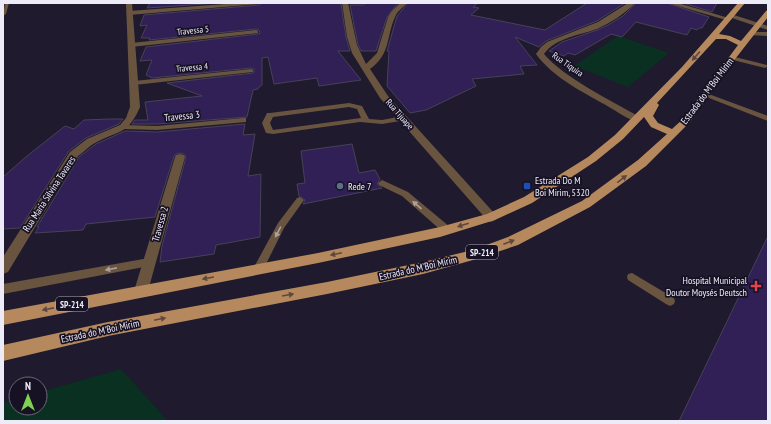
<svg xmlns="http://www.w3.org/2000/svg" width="771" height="424" font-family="'PT Sans Narrow',sans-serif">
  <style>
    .green { fill: #0a3021 }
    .building { fill: #312056; stroke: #464257 }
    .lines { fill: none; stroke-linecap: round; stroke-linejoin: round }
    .lane { fill: #69543f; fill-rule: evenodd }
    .street { fill: #69543f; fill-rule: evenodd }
    .primary { fill: #b5895d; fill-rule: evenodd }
    .oneway { fill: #5e473d }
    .oneway2 { fill: #aca09c }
    .service-dot { fill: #5c6f8a; stroke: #161123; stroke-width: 1.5 }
    .transit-dot { fill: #1a4fb4; stroke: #161123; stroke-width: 1.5 }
    .health-dot { fill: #e0444e; stroke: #161123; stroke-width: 1.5 }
    .labels { text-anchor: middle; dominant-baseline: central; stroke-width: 3.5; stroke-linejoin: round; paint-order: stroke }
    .far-street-label { font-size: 9px; fill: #eeebf8; stroke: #161123 }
    .shield { fill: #161123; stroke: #adaab8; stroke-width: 1 }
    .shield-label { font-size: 9px; font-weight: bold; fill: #eeebf8 }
    .street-label { font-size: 10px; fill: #eeebf8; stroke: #161123 }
    .poi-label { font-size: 10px; fill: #eeebf8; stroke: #161123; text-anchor: start }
  </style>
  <rect width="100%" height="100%" fill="#1f1a2d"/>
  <!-- green -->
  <path class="green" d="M618,36L669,53L628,87L574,66Z
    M121,369L168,421H3V403L16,399V408H40V392Z"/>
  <!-- building -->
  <path class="building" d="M150,3H218L147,8Z
    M262,3H333L341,4L346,37L350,51H338L361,80L319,86L317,78L274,84L268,57L262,58V85L258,88V89L253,90L247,117L157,124H132L135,120H148L145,102L202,96L167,83L253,73L254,72V69L251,68L152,78L146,75L152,60L140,61L146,47L258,34L260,33L259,30L256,29L149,40L150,38H141L147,25L140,26L144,15L259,5Z
    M365,3H398L387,17L376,51H361L358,45L350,5H364Z
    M408,3H478L473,7L479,8L471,15L545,30L587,3H625L597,21L546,41L539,47L515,37L537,65L520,66L524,74L472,79L476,86L426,110L410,113L387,86L389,51H387L397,16Z
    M636,3H667L709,17L702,28H699L697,30L691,28L687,35L636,22L622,37L611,34L575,55L568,53L564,56L549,51L562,42L597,30L608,25L623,16Z
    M683,3H717L712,12Z
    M109,119H123L119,124L86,138L69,151L20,228L3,229V177L27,156L65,126L74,129L84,120Z
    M245,124L243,135L255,134L248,176L261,174L260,237L216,245L214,254L160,262L162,246L186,157L184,154L180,153L176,154L174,156L155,217L86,224L83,230L35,233L39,227H37L79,157L96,144L125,131L157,132Z
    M352,144L359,173L375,170L380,179L377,184L382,188L303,204L305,200L299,196L297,184L305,183L301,151Z
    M768,236V421H679L720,336Z"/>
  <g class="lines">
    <!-- lane -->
    <path class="lane" d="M5,3H9L6,14L3,16Z
      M239,3H261L259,4L129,15L126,13L129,11Z
      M731,14L768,26V30L729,17L728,16Z
      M256,30L258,31V33L131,47L128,45L131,43Z
      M750,32H768V36L748,35V33Z
      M731,56L767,65L768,66L765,68L729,59V57Z
      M251,69L253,70V72L134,85L131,83L134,81Z
      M706,93L768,116V121L704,96V94Z
      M349,103L362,106L369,119L382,120L403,116L407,118L406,120L382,124L360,122L273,134L266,133L262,123L267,113H270ZM349,107L357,109L361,118L273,130L270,123L273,117Z
      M243,118H246V122L157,130L123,129L119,127L123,125L157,126Z
      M382,180L408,192L450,227L452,230L450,233H444L402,196L379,185L378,183Z
      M300,197L304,200L284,228L262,272L258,273L254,272L253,269L278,223L297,198Z
      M149,258L153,259L154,262L153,265L149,266L3,294V284Z
      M632,273L674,298L675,301L674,304L670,306L666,304L628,280L627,277L628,274Z"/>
    <!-- street -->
    <path class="street" d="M126,3H132L140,107C128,135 119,130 95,143C89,146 84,152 78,156L8,272L3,274V257L70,152L87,139L120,125L126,118L130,107Z
      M342,3H348L357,45L366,64L377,53L388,17L392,11L400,3H407C403,8 397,11 395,17C386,37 391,54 370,69L388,96L495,214L497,217L495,220L491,222L487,220L380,98L352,53L347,37Z
      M628,3H635C625,14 610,23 597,29C580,35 555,38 544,54C563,77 613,102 640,117L642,119L637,122C627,119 618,112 609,107C585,93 553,78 536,54L541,47L547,42L598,22Z
      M668,3H678L732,19L728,21L726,20Z
      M180,154L184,155L185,157L148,291L146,295L141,297L136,295L134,291L175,157L176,155Z"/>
    <!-- primary -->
    <path class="primary" d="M738,3H745L719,34L730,36L741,41L766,11L768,10V17L732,63L690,122L646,166L590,207L518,245L473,260L423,274L327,294L108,336L3,361V345L108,322L327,282L423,262L473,250L508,237L582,201L638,160L667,134L651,127L644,117L623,139L596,161L532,203L495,220L440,237L318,263L3,325V311L318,253L440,227L487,214L524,197L588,157L615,135L682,67ZM716,39H726L738,45L684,118L672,129L658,123L653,116L659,105L657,103Z"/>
  </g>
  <!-- one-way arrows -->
  <defs><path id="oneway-solid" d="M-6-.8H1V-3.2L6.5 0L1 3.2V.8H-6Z"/></defs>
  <g class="oneway">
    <use href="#oneway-solid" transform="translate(696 56) rotate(131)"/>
    <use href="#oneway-solid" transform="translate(622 179) rotate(-38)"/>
    <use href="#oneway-solid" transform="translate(463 225) rotate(163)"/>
    <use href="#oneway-solid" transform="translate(509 242) rotate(-21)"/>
    <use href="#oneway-solid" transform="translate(336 254) rotate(168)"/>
    <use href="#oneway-solid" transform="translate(208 278) rotate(170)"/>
    <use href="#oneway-solid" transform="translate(288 295) rotate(-10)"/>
    <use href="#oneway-solid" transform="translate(48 309) rotate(169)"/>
    <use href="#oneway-solid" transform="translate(160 319) rotate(-12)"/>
  </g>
  <g class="oneway2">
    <use href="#oneway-solid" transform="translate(417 205) rotate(-139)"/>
    <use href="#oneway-solid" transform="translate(278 232) rotate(118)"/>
    <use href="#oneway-solid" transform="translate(111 269) rotate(169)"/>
  </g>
  <!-- markers -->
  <circle class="service-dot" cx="340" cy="186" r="4"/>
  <rect class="transit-dot" x="523" y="182" width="8" height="8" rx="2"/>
  <path class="health-dot" d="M754 280h4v4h4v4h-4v4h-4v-4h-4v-4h4z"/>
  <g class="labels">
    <!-- far-street labels -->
    <g class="far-street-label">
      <text transform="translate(193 30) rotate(-6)">Travessa 5</text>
      <text transform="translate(568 64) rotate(35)">Rua Tiquira</text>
      <text transform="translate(192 67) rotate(-5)">Travessa 4</text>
      <text transform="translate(400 114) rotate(49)">Rua Tijuape</text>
    </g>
    <!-- shield labels -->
    <g class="shield">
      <rect x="466" y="245" width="32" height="14" rx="3"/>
      <rect x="56" y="297" width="32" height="14" rx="3"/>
    </g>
    <g class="shield-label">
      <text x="482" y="252">SP-214</text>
      <text x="72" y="304">SP-214</text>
    </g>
    <!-- street labels -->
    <g class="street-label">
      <text transform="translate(707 91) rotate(-53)">Estrada do M'Boi Mirim</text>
      <text transform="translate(182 116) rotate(-6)">Travessa 3</text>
      <text transform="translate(49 194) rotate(-57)">Rua Maria Silvina Tavares</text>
      <text transform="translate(160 224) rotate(-74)">Travessa 2</text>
      <text transform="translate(418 268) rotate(-13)">Estrada do M'Boi Mirim</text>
      <text transform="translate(100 331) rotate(-12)">Estrada do M'Boi Mirim</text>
    </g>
    <!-- poi labels -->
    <g class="poi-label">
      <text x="535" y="180">Estrada Do M<tspan x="535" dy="12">Boi Mirim, 5320</tspan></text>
      <text x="348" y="186">Rede 7</text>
      <text x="747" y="280" text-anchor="end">Hospital Municipal<tspan x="747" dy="12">Doutor Moysés Deutsch</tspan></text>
    </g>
  </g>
  <!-- border -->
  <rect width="771" height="424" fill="none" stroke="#eeebf8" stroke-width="8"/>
  <!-- north arrow -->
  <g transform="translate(28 396)"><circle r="19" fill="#161123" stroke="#6c6878"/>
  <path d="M0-3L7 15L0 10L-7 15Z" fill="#80d051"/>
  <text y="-6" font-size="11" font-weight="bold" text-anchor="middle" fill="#eeebf8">N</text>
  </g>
</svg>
